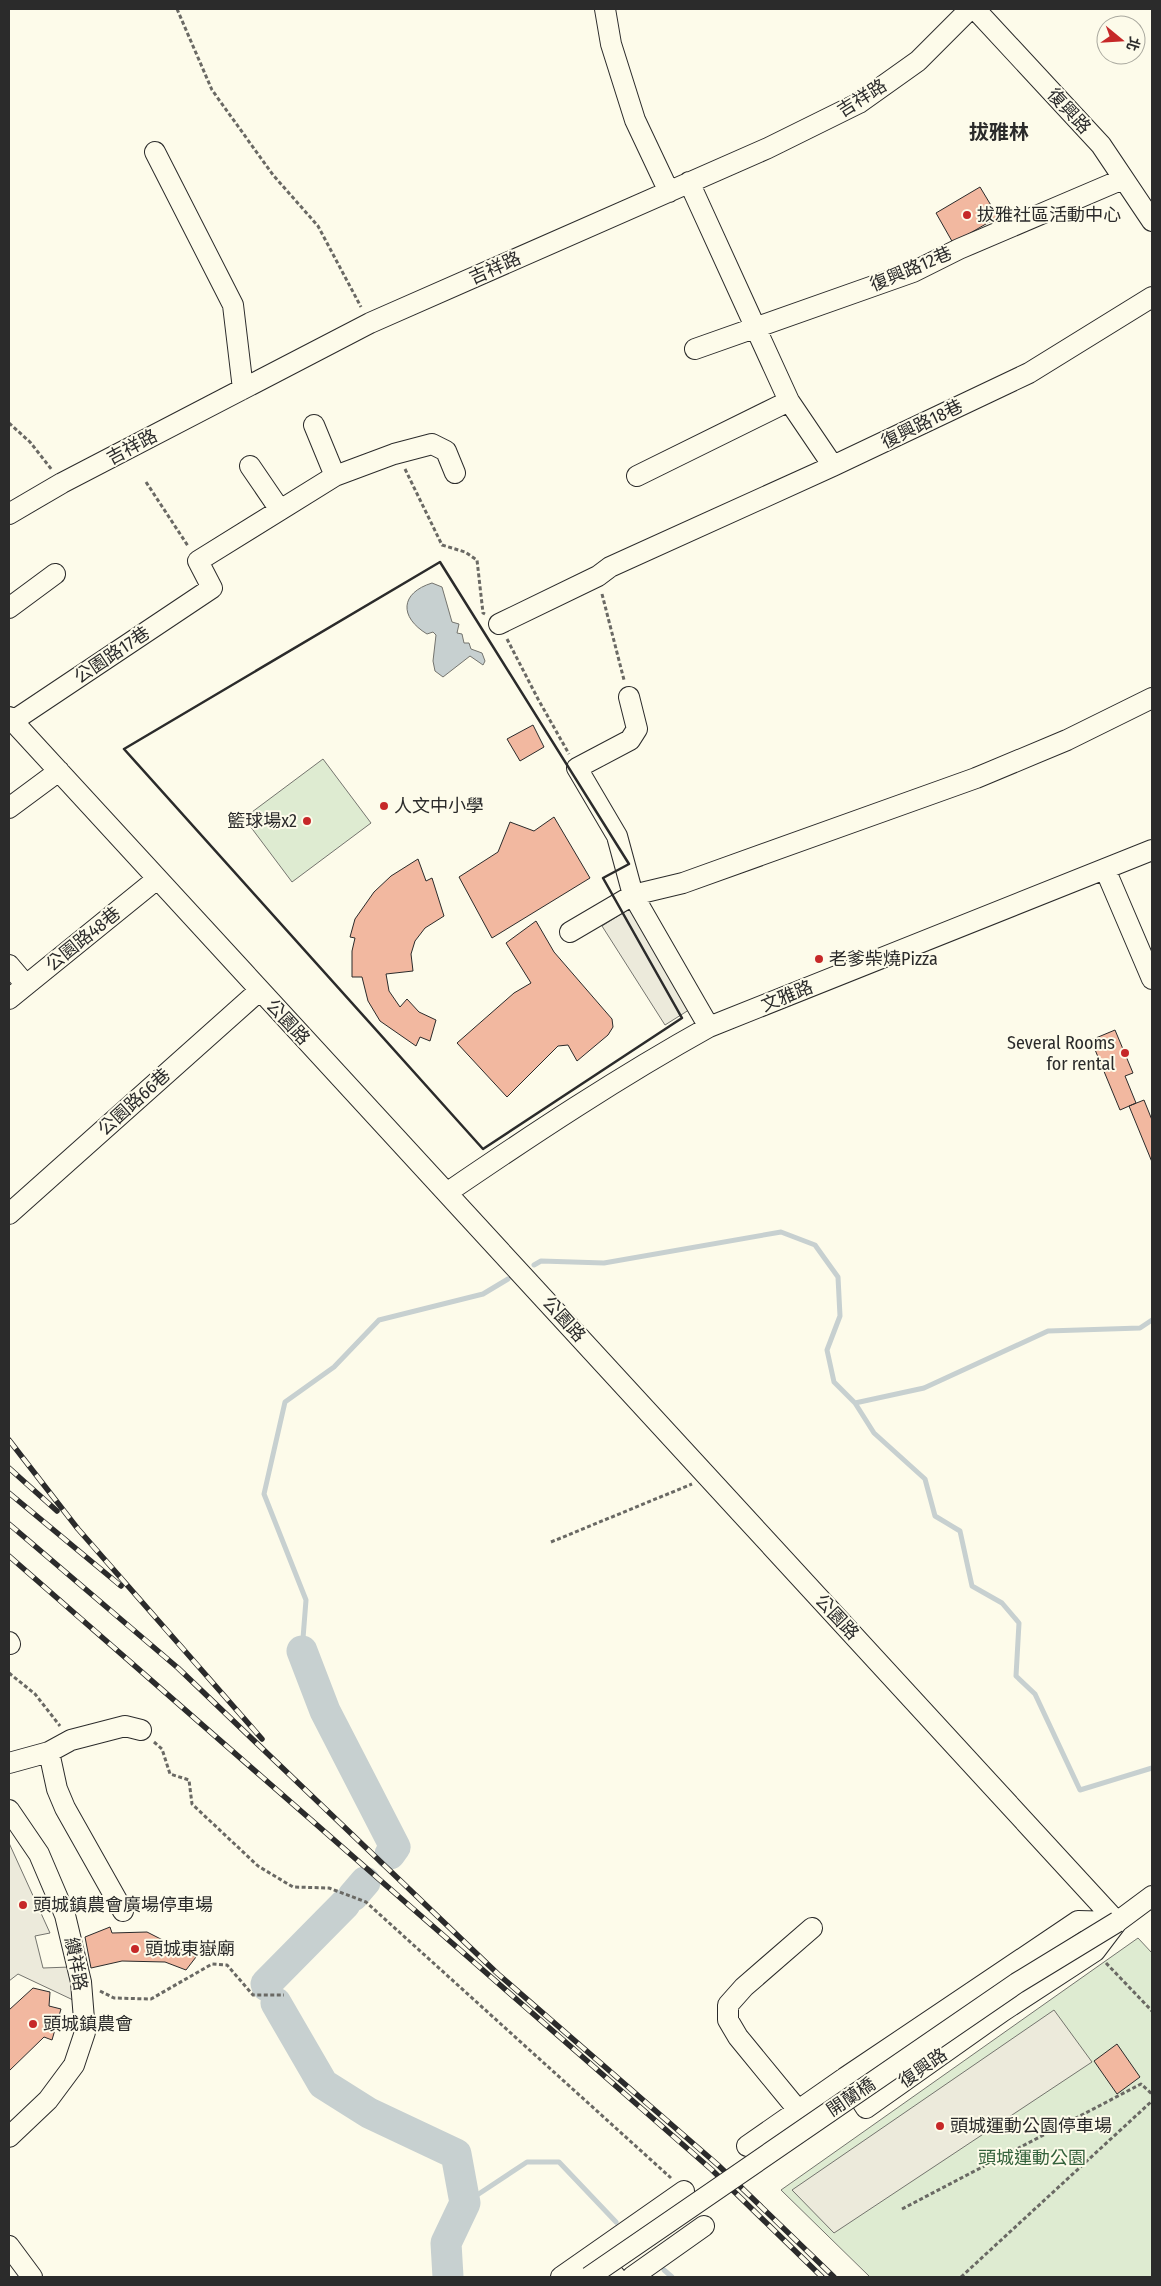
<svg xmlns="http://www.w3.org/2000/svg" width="1161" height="2286" font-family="'Fira Sans Condensed','Noto Sans TC',sans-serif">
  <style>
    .green { fill: #deebd1; stroke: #74746e }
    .parking { fill: #eceadb; stroke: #74746e }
    .water { fill: #c7d0d0; stroke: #74746e }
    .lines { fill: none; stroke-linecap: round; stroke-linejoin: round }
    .stream { stroke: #c7d0d0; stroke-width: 5 }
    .river { stroke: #c7d0d0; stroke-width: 31 }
    .building { fill: #f2b8a0; stroke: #2b2b2b }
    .minor-casing { stroke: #2b2b2b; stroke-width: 22 }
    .path { stroke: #6a6964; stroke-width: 3; stroke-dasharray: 4 2.5; stroke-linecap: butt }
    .minor { stroke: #fdfbea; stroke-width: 20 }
    .rail-casing { stroke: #2b2b2b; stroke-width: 5.5 }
    .rail { stroke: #fdfbea; stroke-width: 4; stroke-dasharray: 11; stroke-linecap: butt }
    .minor-bridge-casing { stroke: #2b2b2b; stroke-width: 22; stroke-linecap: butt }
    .minor-bridge { stroke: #fdfbea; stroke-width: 20 }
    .wall { stroke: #2b2b2b; stroke-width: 2.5 }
    .poi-dot { fill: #c62828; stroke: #fdfbea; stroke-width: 2 }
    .labels { text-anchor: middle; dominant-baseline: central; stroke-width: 4; stroke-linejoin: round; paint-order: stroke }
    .street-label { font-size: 18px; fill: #2b2b2b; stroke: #fdfbea }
    .poi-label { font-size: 18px; fill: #2b2b2b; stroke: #fdfbea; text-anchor: start }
    .park-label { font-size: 18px; fill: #34623c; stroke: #fdfbea }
    .quarter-label { font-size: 20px; font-weight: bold; fill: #2b2b2b; stroke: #fdfbea }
  </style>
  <rect width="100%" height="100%" fill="#fdfbea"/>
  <!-- green -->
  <path class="green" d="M323,759L371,823L292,882L244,818Z
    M1138,1938L1152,1953V2277H870L781,2190Z"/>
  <!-- parking -->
  <path class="parking" d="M629,909L692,1008L665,1025L602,926Z
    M9,1843L50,1933L35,1936L43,1968L70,1967L77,2005L71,1999L18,1974L9,1981Z
    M1054,2010L1092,2062L834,2233L792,2190Z"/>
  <!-- water -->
  <path class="water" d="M432,583L442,587L452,622L459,624L457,633L462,634L464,643H469L471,649L482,653L485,661L483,665L470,656L443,677L435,671L433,661L436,635L433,632L427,634C399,617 400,593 432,583Z"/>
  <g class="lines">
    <!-- stream -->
    <path class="stream" d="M534,1265L541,1261L604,1263L781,1232L815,1245L838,1277L840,1316L827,1350L834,1382L855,1403L924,1388L1048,1331L1140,1328L1152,1320
      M855,1403L874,1433L925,1479L935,1516L960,1531L972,1586L1002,1603L1019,1623L1016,1676L1035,1694L1080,1790L1152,1768
      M302,1651L306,1600L264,1494L285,1402L334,1367L379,1320L483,1294L508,1279
      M465,2203L527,2162H559L616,2222
      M664,2270L672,2277"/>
    <!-- river -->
    <path class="river" d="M302,1651L325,1711L395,1847L390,1854
      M353,1896L365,1882
      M267,1986L266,1984L345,1904
      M276,2003L323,2084L369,2113L456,2154L465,2203L446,2243L448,2277"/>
  </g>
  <!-- building -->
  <path class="building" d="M980,187L998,217L953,243L936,213Z
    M533,725L544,747L520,761L507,739Z
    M554,817L590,878L492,938L459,877L498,852L510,822L534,831Z
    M418,859L426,881L432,878L444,916L425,928L415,941L411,954L413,971L386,974L389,991L400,1007L407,999L419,1012L436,1020L430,1041L420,1037L416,1046L380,1021L368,1001L362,977H352V951L355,938L350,937L355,919L374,892L391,876Z
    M536,921L554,952L612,1019L613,1027L608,1035L577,1061L568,1045L558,1046L507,1097L457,1043L514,993L531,983L506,943Z
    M1115,1030L1133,1073L1125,1076L1136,1103L1120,1110L1091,1040Z
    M1144,1100L1152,1120V1162L1129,1106Z
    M110,1927L112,1933L147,1932L196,1957L186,1970L165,1962L122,1961L91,1968L85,1937Z
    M33,1988L50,1992L49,2006L61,2009L52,2040L44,2037L9,2071V2010Z
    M1117,2044L1140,2077L1117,2094L1094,2061Z"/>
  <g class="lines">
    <!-- minor casing -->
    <g class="minor-casing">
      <path id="minor" d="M605,9L611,44L635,120L669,192
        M975,9L1101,145L1152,221
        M155,152L233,305L243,389
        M695,349L913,272L959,249L1123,179
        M789,401L833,466
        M314,425L335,476
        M250,466L280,510
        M637,476L789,401L689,182
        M9,514L62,483L370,323L768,148L859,103L918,61L970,9
        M9,608L55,574
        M499,624L598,576L610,567L833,466L1029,373L1152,297
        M9,717L1117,1922
        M13,721L212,588L198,561L335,476L394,454L432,444L446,451L455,473
        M9,808L59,771
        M1105,869L1152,979
        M570,932L633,895L617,836L577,768L630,740L637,729L629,697
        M9,965L26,985
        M9,999L157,879
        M709,1027L633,895L683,883L976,778L1067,740L1152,698
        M448,1192C533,1134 619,1077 709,1027L1152,850
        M9,1214L259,991
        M9,1642L10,1644
        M49,1752L57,1789L65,1808L123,1911
        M9,1763L49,1752L71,1740L125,1726L141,1730
        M9,1810L39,1854L65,1915L81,1982L85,2032L74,2065L48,2100L9,2137
        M1117,1922L1078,1921L846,2077L866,2108L1003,2011L1095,1951L1117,1922L1152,1896
        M798,2110L738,2037L728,2020V2005L744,1987L812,1928
        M747,2146L846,2077
        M9,2246L32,2277
        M596,2254L616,2277
        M561,2277L684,2191
        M632,2277L704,2226"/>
    </g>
    <!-- path -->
    <path class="path" d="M177,9L212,90L273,175L318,226L361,307
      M9,423L30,442L52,470
      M405,469L442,545L465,552L477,560L483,613L485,614
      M146,482L188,546
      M602,594L624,680
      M507,639L538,699L569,754
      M551,1542L692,1484
      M9,1673L35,1694L60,1726
      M154,1742L162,1749L170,1774L189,1780L192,1804L258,1866L293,1887L329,1888L366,1902L671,2178
      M1106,1963L1152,2011
      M100,1991L114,1998L151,1999L212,1964L227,1965L253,1995H284
      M902,2209L1141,2084L1152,2094
      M961,2277L1152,2101"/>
    <!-- minor -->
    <use href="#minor" class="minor"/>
    <!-- rail casing -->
    <g class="rail-casing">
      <path id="rail" d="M9,1440L78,1529L262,1739
        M9,1468L57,1511
        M9,1493L121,1586
        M9,1524L178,1668L498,1974L718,2165L834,2277
        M9,1556L712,2170L822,2277"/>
    </g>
    <!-- rail -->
    <use href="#rail" class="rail"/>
    <!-- minor-bridge casing -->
    <g class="minor-bridge-casing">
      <path id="minor-bridge" d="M589,2277L1017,1983L1117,1922"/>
    </g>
    <!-- minor-bridge -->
    <use href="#minor-bridge" class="minor-bridge"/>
    <!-- wall -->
    <path class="wall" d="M440,562L629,864L603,878L682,1018L483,1149L124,749Z"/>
  </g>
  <!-- markers -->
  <g class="poi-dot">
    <circle cx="967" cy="215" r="5"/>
    <circle cx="384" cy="806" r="5"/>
    <circle cx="307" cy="821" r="5"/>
    <circle cx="819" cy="959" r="5"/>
    <circle cx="1125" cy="1053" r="5"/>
    <circle cx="23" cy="1905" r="5"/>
    <circle cx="135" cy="1949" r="5"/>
    <circle cx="33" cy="2024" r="5"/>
    <circle cx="940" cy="2126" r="5"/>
  </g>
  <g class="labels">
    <!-- street labels -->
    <g class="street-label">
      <text transform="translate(862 98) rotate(-32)">吉祥路</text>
      <text transform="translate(1069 111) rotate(47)">復興路</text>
      <text transform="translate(495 268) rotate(-24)">吉祥路</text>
      <text transform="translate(911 269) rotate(-23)">復興路12巷</text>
      <text transform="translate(922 424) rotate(-26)">復興路18巷</text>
      <text transform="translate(132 447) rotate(-28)">吉祥路</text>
      <text transform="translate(112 655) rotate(-34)">公園路17巷</text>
      <text transform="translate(83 939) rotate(-39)">公園路48巷</text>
      <text transform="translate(787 996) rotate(-22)">文雅路</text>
      <text transform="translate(288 1022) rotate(47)">公園路</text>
      <text transform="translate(134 1102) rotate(-42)">公園路66巷</text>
      <text transform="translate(564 1319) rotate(48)">公園路</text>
      <text transform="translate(837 1617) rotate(47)">公園路</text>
      <text transform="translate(76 1964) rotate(79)">纘祥路</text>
      <text transform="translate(923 2068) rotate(-35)">復興路</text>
      <text transform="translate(851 2097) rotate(-34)">開蘭橋</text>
    </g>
    <!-- poi labels -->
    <g class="poi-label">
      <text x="977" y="215">拔雅社區活動中心</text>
      <text x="394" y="806">人文中小學</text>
      <text x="297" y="821" text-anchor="end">籃球場x2</text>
      <text x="829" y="959">老爹柴燒Pizza</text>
      <text x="1115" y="1043" text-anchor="end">Several Rooms<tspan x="1115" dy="21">for rental</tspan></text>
      <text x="33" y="1905">頭城鎮農會廣場停車場</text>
      <text x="145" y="1949">頭城東嶽廟</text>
      <text x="43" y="2024">頭城鎮農會</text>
      <text x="950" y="2126">頭城運動公園停車場</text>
    </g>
    <!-- park labels -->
    <g class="park-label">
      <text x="1032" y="2158">頭城運動公園</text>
    </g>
    <!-- quarter labels -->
    <g class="quarter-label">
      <text x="999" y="132">拔雅林</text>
    </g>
  </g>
  <!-- border -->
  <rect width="1161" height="2286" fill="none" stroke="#2b2b2b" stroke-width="20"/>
  <!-- north arrow -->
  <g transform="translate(1121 40) rotate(108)"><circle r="24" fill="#fdfbea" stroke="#a9a89e"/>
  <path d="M0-4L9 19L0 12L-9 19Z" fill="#c62828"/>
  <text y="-8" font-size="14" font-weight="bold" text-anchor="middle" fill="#2b2b2b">北</text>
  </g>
</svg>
